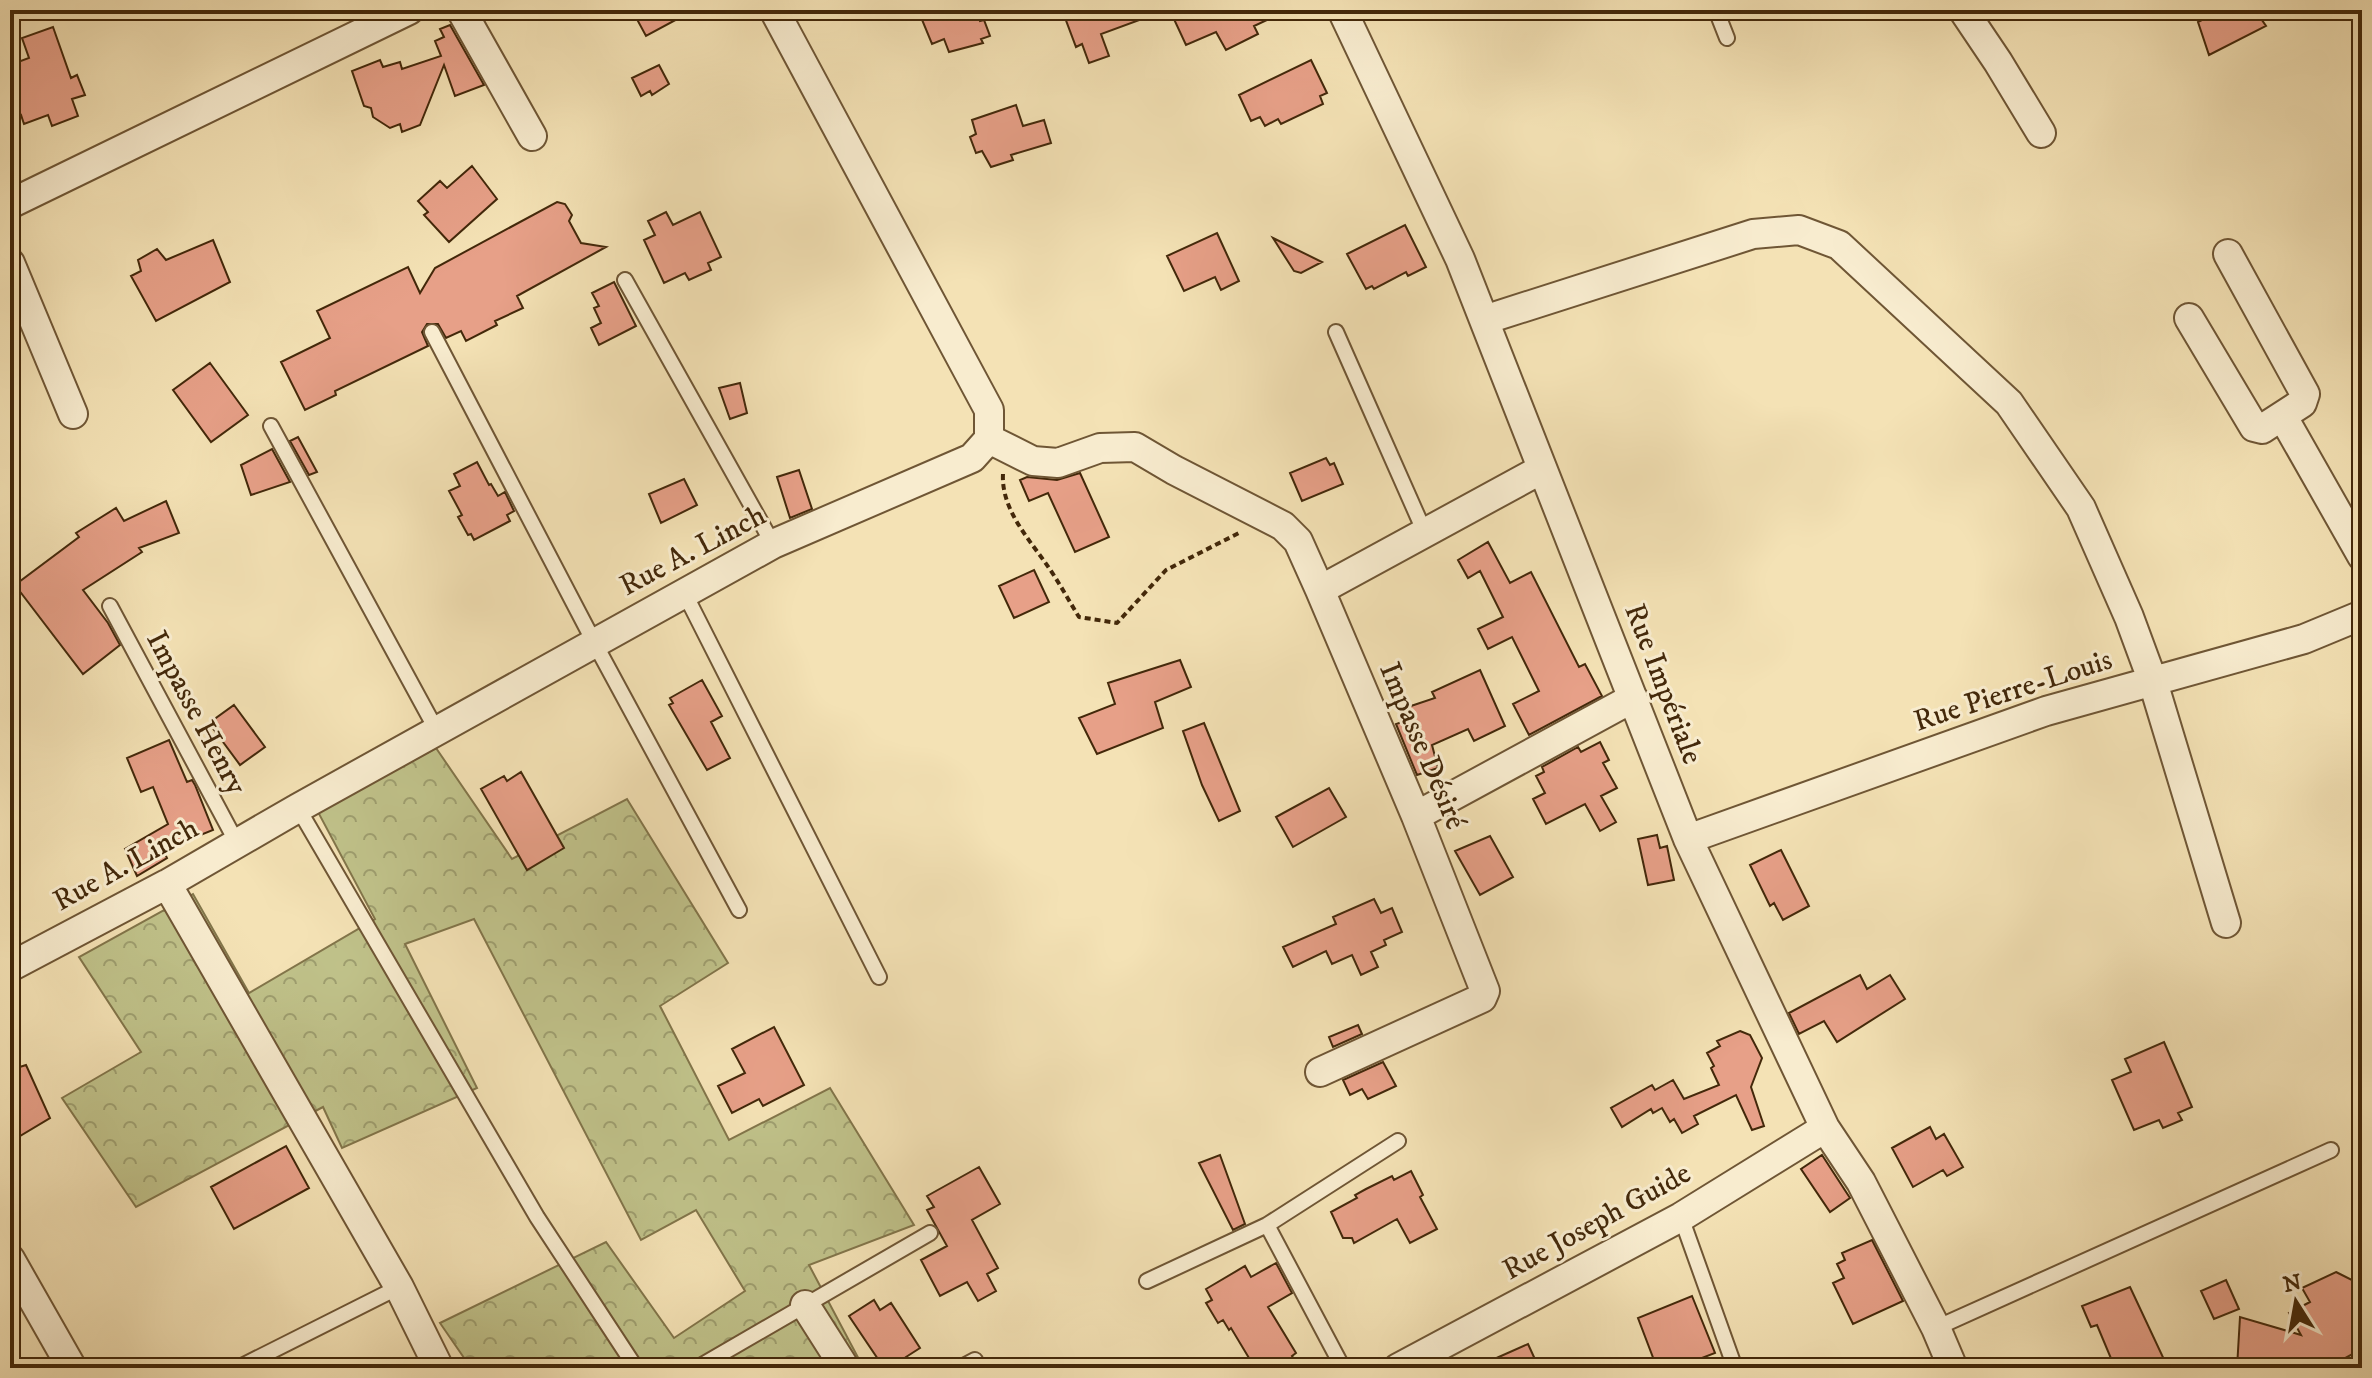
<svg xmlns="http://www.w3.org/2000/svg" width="2372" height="1378" font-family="'IM FELL DW Pica',serif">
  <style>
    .forest { fill: url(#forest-crowns); stroke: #82754a; stroke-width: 2 }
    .building { fill: #e7a088; stroke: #43280a; stroke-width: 2 }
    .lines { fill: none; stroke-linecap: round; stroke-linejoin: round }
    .lane-casing { stroke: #6f5635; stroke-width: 18 }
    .street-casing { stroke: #6f5635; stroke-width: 32 }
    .path { stroke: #43280a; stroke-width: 4; stroke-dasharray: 6 4; stroke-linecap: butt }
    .lane { stroke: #f8eccf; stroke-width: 14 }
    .street { stroke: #f8eccf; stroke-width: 28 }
    .labels { text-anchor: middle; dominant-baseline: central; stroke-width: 6; stroke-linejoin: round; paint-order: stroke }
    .street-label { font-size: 30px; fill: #43280a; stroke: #f8eccf }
  </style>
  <defs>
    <pattern id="forest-crowns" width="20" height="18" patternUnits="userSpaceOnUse" patternTransform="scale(2)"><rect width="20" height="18" fill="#c0c28a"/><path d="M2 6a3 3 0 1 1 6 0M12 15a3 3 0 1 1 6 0" fill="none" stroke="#9e9e6f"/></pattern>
  </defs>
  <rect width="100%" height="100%" fill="#f4e2b5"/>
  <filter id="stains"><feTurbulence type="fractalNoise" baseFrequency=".0025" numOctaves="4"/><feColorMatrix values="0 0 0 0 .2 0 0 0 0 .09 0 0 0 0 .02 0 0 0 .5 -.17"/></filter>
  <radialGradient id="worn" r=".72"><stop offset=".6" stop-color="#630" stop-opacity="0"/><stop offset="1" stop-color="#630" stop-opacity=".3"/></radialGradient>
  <!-- forest -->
  <path class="forest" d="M436,748L512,859L627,799L728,963L660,1006L729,1140L830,1088L914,1225L809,1265L862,1365L855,1368H471L440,1323L606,1242L674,1338L745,1291L696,1210L641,1240L474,919L405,944L477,1088L342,1148L323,1107L136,1207L62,1098L141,1052L79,957L193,894L249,993L375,919L318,812Z"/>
  <!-- building -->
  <path class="building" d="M632,10H694L646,36Z
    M918,10H976L980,21L984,20L990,36L981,39L983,43L949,52L944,39L932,44Z
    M1078,10H1161V12L1101,34L1109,56L1089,63L1082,44L1076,47L1064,15Z
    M1190,10H1288L1254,26L1258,34L1226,50L1216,32L1186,45L1173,17Z
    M2221,10H2255L2266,26L2209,55L2198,22Z
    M450,25L484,85L455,96L444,65L420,125L402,132L400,124L390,128L373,117L371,108L364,106L352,71L380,60L383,67L400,62L402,69L441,56L435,41L444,37L440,29Z
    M53,27L71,78L77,75L85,95L72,99L78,116L52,126L48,115L24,124L21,115L17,117L10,96V65L29,58L22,38Z
    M1311,60L1327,93L1320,96L1323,104L1281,124L1278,119L1265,126L1260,117L1251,121L1239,95Z
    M659,65L669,84L652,95L650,91L641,96L632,78Z
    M1016,105L1023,126L1044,120L1051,143L1011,155L1013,160L991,167L982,151L976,153L970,137L976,134L972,120Z
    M472,166L497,199L449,242L424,215L428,212L418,201L440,181L447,188Z
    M557,202L565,204L572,215L569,221L581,243L606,247L517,296L523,308L495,321L497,325L466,341L461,331L446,338L438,324H427L422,332L428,346L335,391L336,395L305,410L281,362L330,338L317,311L408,267L420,293L435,268Z
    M666,212L673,225L700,212L721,257L708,263L711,270L689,280L685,273L664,283L644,240L655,235L648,221Z
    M1405,225L1426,267L1408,276L1406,272L1374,289L1372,286L1366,289L1347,254Z
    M1217,233L1239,281L1221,290L1215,277L1184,291L1167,256Z
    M1273,238L1322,262L1301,273L1294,271Z
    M213,240L230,282L156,321L131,276L141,271L138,260L157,249L166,260Z
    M614,282L636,326L599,345L591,328L601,323L594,308L599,306L592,293Z
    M210,363L248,415L211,442L173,390Z
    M740,383L747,413L730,419L719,388Z
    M298,437L317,472L309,475L290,441Z
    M272,449L290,482L251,495L241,465Z
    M1326,458L1330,465L1334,463L1343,484L1302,501L1290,473Z
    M477,462L489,485L491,484L498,496L505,492L514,511L507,515L510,521L474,540L471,534L468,535L458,517L462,515L449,491L460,486L454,474Z
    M799,470L812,509L790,518L777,477Z
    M1080,473L1109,537L1075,552L1048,493L1029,501L1020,480L1027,477L1057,480Z
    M684,479L697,505L661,523L649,494Z
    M166,501L179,533L139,548L142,552L83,590L108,623L120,645L83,674L15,585L79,537L76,533L116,508L124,521Z
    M1488,542L1510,583L1531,572L1579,667L1585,664L1602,696L1529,735L1513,704L1539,691L1512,637L1488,649L1478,629L1503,617L1480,571L1468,578L1458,560Z
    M1034,570L1049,602L1014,618L999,586Z
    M1180,660L1191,687L1155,702L1163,728L1097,754L1079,718L1115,704L1108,683Z
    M1480,670L1505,726L1474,741L1468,729L1432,745L1438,768L1417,775L1396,724L1411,719L1408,707L1435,698L1432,692Z
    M702,680L722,716L711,722L730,758L707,770L669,705L673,703L670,698Z
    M234,705L265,747L240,765L209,723Z
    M1204,723L1240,811L1219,821L1202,785L1183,731Z
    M169,740L187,782L192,780L195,785L213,830L163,850L167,858L137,876L125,849L168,824L153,787L141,792L127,758Z
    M1600,742L1609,760L1603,763L1617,788L1601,796L1616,822L1600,831L1585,804L1546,824L1533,799L1545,793L1536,776L1544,772L1542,767L1578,747L1581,752Z
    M521,772L564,848L527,870L481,789L504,776L507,781Z
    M1329,788L1346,817L1293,847L1276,817Z
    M1657,835L1660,848L1667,846L1674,880L1648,885L1638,839Z
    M1490,836L1513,877L1480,895L1455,851Z
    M1781,850L1809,906L1783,920L1774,903L1770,906L1750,865Z
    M1374,899L1381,913L1392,908L1402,932L1384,940L1386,945L1371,952L1378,967L1361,975L1352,955L1332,964L1326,951L1293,967L1283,947L1336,924L1333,917Z
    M1860,975L1867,989L1890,975L1905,999L1837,1042L1824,1021L1799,1034L1789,1013Z
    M1358,1025L1362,1034L1333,1047L1329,1037Z
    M774,1027L804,1085L763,1106L759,1099L732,1113L718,1086L745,1073L732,1049Z
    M1740,1031L1750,1035L1762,1058L1751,1087L1764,1126L1752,1130L1736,1095L1694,1116L1698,1124L1682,1133L1674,1119L1670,1122L1662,1108L1653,1113L1651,1109L1622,1127L1611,1108L1652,1085L1655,1090L1673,1080L1684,1099L1719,1085L1711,1068L1714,1066L1707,1053L1720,1046L1717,1041Z
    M2164,1042L2192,1107L2178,1113L2182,1120L2163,1128L2159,1120L2134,1130L2112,1080L2131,1072L2125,1059Z
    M1383,1062L1396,1086L1368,1099L1362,1089L1350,1095L1343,1080Z
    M26,1065L50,1118L10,1142V1070Z
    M1930,1127L1936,1139L1944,1134L1963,1167L1947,1176L1943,1170L1913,1187L1892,1148Z
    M286,1146L309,1188L234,1229L211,1187Z
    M1220,1155L1245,1224L1233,1230L1199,1163Z
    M1822,1155L1850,1198L1830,1212L1801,1169Z
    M979,1167L1000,1204L972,1220L998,1268L987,1274L996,1291L978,1301L967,1282L940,1296L921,1260L947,1246L927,1210L934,1207L927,1196Z
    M1411,1171L1423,1195L1420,1197L1437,1229L1410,1243L1397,1219L1354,1243L1352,1238H1343L1331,1212L1357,1198L1355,1195L1366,1189L1392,1176L1394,1180Z
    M1872,1240L1903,1301L1853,1324L1833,1283L1844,1278L1837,1264L1845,1260L1842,1253Z
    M1276,1263L1292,1293L1268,1307L1296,1353L1292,1356L1299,1368H1255L1231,1328L1229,1330L1223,1320L1218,1323L1206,1303L1212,1300L1206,1289L1245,1266L1251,1277Z
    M2336,1272L2362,1285V1349L2327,1368H2237L2240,1317L2301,1335L2289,1313L2310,1302L2302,1288Z
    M2226,1280L2239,1309L2214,1319L2201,1291Z
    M2130,1287L2168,1368H2115L2097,1325L2091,1327L2082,1306Z
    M1692,1296L1715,1353L1676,1368H1657L1638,1318Z
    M874,1300L880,1310L891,1303L920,1348L906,1357L913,1368H884L849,1316Z
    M1528,1344L1539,1368H1474Z"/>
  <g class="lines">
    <!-- lane casing -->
    <g class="lane-casing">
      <path id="lane" d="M1716,10L1727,38
        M625,280L773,544
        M432,332L594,642L739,910
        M1336,332L1425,533
        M271,426L437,731
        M685,594L879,977
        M110,606L237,843
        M298,808L537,1217L636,1368
        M1681,1217L1735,1368
        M1267,1225L1343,1368
        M1147,1281L1267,1225L1398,1141
        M1936,1328L2331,1150
        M238,1368L399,1287
        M697,1368L930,1233
        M960,1368L975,1360"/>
    </g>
    <!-- street casing -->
    <g class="street-casing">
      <path id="street" d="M461,10L532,136
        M1342,10L1460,259L1688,839L1825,1128L1861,1182L1936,1328L1953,1368
        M1963,10L1998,62L2041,133
        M10,204L409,10
        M10,263L73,414
        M2189,318L2254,427L2262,429L2302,403L2305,394L2228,254
        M1484,320L1753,234L1799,230L1839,245L2009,403L2081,508L2129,617L2153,682L2226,923
        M2283,417L2362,556
        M989,439L1033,461L1058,463L1100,448L1135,447L1174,470L1283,526L1298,541L1320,590
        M1416,816L1633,698
        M1688,839L2046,711L2304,639L2362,615
        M167,884L399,1287L439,1368
        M10,967L167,884L298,808L773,544L972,458L989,439V410L774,10
        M1320,1072L1482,998L1485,991L1416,816L1320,590L1542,469
        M10,1259L72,1368
        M805,1305L845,1368
        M1398,1368L1681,1217L1825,1128"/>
    </g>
    <!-- path -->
    <path class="path" d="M1003,474C1001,510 1030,540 1049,568C1060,584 1069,601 1079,617L1117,623L1166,570L1241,532"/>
    <!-- lane -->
    <use href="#lane" class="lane"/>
    <!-- street -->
    <use href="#street" class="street"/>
  </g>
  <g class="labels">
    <!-- street labels -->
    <g class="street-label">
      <text transform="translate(693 551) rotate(-28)">Rue A. Linch</text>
      <text transform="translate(1663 684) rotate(69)">Rue Impériale</text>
      <text transform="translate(2013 691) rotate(-18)">Rue Pierre-Louis</text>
      <text transform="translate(196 713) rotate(62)">Impasse Henry</text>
      <text transform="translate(1422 746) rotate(67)">Impasse Désiré</text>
      <text transform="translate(126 865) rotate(-29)">Rue A. Linch</text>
      <text transform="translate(1597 1222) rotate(-29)">Rue Joseph Guide</text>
    </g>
  </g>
  <!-- margin -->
  <rect width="2372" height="1378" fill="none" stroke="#f4e2b5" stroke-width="40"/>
  <rect x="12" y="12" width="2348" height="1354" fill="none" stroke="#43280a" stroke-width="4"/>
  <rect x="20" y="20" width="2332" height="1338" fill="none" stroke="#43280a" stroke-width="2"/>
  <!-- north arrow -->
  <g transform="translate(2296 1302) rotate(349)" stroke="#f8eccf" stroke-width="6" paint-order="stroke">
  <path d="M0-6L14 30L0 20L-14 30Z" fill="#43280a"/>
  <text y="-12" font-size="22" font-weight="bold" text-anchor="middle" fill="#43280a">N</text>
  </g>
  <rect width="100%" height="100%" filter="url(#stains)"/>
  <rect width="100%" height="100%" fill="url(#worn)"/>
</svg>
